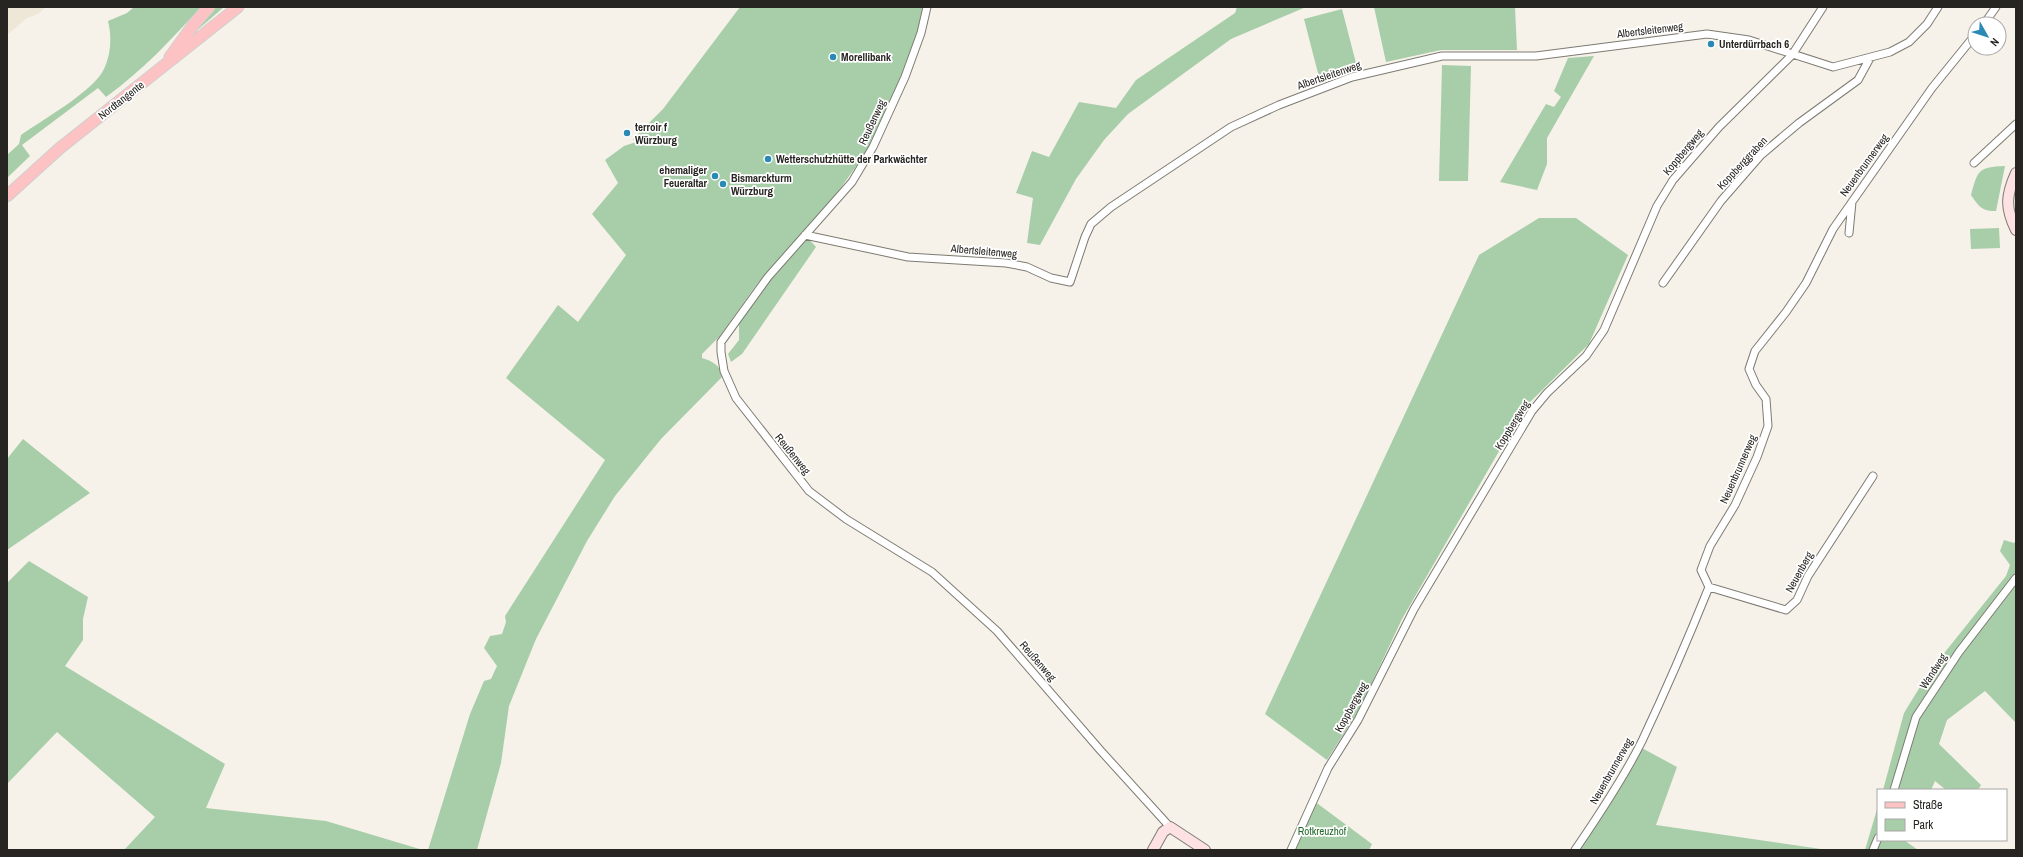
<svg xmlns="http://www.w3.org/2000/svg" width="2023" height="857" font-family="'Archivo Narrow',sans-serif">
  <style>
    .built { fill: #eee7d7 }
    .green { fill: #a7cea8 }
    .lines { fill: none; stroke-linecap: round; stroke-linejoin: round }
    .street-casing { stroke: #7e7b73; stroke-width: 9 }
    .secondary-casing { stroke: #7e7b73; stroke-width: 12 }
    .primary-casing { stroke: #cfcfce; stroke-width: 13 }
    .street { stroke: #fff; stroke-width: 7 }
    .secondary { stroke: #fee1e2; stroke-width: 10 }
    .primary { stroke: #fdc3c4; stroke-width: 11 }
    .poi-dot { fill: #2a89b5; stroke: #fff; stroke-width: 1.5 }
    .labels { text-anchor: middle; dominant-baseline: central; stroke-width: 3.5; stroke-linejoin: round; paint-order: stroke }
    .street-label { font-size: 11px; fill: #272522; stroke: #fff }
    .poi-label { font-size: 11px; font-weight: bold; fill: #272522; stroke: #fff; text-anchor: start }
    .park-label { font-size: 11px; fill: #21682a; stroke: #fff }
  </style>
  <rect width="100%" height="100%" fill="#f6f2e9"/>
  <!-- built -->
  <path class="built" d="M7,7H46L38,14L27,18L7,35Z"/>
  <!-- green -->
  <path class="green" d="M134,7H201C171,40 142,71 106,97L98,88L22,145L30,156L7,178V155L19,144L21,135C42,120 94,91 104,69C111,54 112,37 108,21L127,13Z
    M214,7H224L188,38Z
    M740,7H923L918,31L900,80L872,142L862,158L835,196L757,284L719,337L702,354V358C712,361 721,365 722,377L661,439L615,496L587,541L536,639L509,706L501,763L477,850H428L470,714L484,681L491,679L497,666L484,648L490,636L502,634L506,622L505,616L605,460L506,378L558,305L578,322L626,255L592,214L618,183L605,160L624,146L636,142L633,139L663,109Z
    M1237,7H1306L1231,39L1128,114L1104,140L1076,179L1040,245L1027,243L1033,198L1016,193L1032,151L1049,157L1079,102L1116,108L1136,80L1235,13Z
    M1374,7H1515L1517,50H1441L1386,62Z
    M1342,9L1357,67L1319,77L1304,19Z
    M1594,56L1547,138V164L1537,190L1500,182L1546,104L1554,107L1561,97L1554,91L1568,58Z
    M1442,65L1471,66L1468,181H1439Z
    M2005,166L1996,211C1983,212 1978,206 1971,195C1978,170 1978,167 2005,166Z
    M1539,218H1576L1628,255L1589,344L1524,408L1402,619L1360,708L1327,760L1265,714L1479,255Z
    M1999,228L2000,248L1971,249L1970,229Z
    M808,238L816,247L742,354L731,362L728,354L739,340V323L775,273Z
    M23,439L90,493L7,550V459Z
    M2004,540L2014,543L2016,541V723L1985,691L1947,720L1939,744L1981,785L1978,790H1946L1935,781L1931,790H1883L1904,713L1929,672L2006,576L2010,565L2000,551Z
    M29,561L88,597L83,619V640L65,666L225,764L206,808L326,821L423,850H124L155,817L57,732L7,784V583Z
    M1640,747L1677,767L1656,825L1828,850H1577Z
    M1314,801L1372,844L1369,850H1293Z
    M1878,806V840H1904L1918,850H1865Z"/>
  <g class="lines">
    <!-- street casing -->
    <g class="street-casing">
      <path id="street" d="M927,7L921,33L905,77L873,147L852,182L768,277L721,342V352L724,371L736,398L809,491L846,519L932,572L997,631L1101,751L1170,827
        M1984,24L1996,7
        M1974,163L2016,124
        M1849,233L1852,202
        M805,235L908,257L1006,263L1027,267L1051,278L1070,282L1085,237L1091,224L1111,207L1231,127L1279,105L1352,77L1442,56H1536L1707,34L1749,40L1833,67L1890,52L1909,42L1927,24L1938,7
        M1663,283L1721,201L1761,155L1799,123L1858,80L1870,58
        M1709,587L1786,610L1797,600L1808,576L1873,476
        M1894,790L1916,717L1959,652L2016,578
        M1291,850L1328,768L1358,720L1414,609L1532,411L1547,393L1586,356L1604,330L1657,206L1673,180L1719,127L1792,55L1823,7
        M1575,850C1599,815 1623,779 1642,741C1666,690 1688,639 1709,587L1701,570L1710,546L1735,505L1757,457L1768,426L1766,399L1756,385L1749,369L1755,351L1786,312L1806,283L1833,229L1932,88L1975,35
        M1873,850L1878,838"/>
    </g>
    <!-- secondary casing -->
    <g class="secondary-casing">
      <path id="secondary" d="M2016,173C2006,195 2005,208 2016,230
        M1153,850L1163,832L1170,827L1205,850"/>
    </g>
    <!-- primary casing -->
    <g class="primary-casing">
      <path id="primary" d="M170,57L194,24L209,7
        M7,196L60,148L238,7"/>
    </g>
    <!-- street -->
    <use href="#street" class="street"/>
    <!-- secondary -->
    <use href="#secondary" class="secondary"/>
    <!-- primary -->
    <use href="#primary" class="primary"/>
  </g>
  <!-- markers -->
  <g class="poi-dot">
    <circle cx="1711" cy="44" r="4"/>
    <circle cx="833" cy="57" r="4"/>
    <circle cx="627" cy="133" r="4"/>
    <circle cx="768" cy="159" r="4"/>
    <circle cx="715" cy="176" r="4"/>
    <circle cx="723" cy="184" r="4"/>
  </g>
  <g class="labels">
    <!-- street labels -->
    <g class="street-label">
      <text transform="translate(1650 30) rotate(-7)">Albertsleitenweg</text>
      <text transform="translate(1329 75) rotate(-19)">Albertsleitenweg</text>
      <text transform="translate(121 100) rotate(-38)">Nordtangente</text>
      <text transform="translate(872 122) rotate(-65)">Reußenweg</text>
      <text transform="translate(1683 152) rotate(-50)">Koppbergweg</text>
      <text transform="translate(1742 163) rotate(-47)">Koppberggraben</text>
      <text transform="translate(1864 165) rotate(-54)">Neuenbrunnerweg</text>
      <text transform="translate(984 251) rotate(5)">Albertsleitenweg</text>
      <text transform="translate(1512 425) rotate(-58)">Koppbergweg</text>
      <text transform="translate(793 454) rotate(51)">Reußenweg</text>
      <text transform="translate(1738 469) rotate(-66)">Neuenbrunnerweg</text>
      <text transform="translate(1799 572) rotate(-61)">Neuenberg</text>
      <text transform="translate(1038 661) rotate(49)">Reußenweg</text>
      <text transform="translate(1933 671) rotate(-57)">Wandweg</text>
      <text transform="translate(1351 707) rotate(-61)">Koppbergweg</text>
      <text transform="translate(1611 771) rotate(-60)">Neuenbrunnerweg</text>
    </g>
    <!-- poi labels -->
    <g class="poi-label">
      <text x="1719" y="44">Unterdürrbach 6</text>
      <text x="841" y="57">Morellibank</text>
      <text x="635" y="127">terroir f<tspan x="635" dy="13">Würzburg</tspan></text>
      <text x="776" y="159">Wetterschutzhütte der Parkwächter</text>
      <text x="707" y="170" text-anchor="end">ehemaliger<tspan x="707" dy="13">Feueraltar</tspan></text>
      <text x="731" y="178">Bismarckturm<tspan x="731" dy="13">Würzburg</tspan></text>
    </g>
    <!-- park labels -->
    <g class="park-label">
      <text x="1322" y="831">Rotkreuzhof</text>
    </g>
  </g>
  <!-- border -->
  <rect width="2023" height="857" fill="none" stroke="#272522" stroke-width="16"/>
  <!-- legend -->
  <rect x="1877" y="789" width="130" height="52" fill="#ffffff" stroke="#a9a8a7"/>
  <rect x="1885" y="802" width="20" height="6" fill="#fdc3c4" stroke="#a9a8a7"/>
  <text x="1913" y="809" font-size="12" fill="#272522">Straße</text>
  <rect x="1885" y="819" width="20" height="12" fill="#a7cea8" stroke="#a9a8a7"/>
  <text x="1913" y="829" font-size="12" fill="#272522">Park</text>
  <!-- north arrow -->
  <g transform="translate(1987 36) rotate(129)"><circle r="19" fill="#ffffff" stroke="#a9a8a7"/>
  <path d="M0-3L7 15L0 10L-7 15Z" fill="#2a89b5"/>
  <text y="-6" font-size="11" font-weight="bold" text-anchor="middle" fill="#272522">N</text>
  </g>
</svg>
